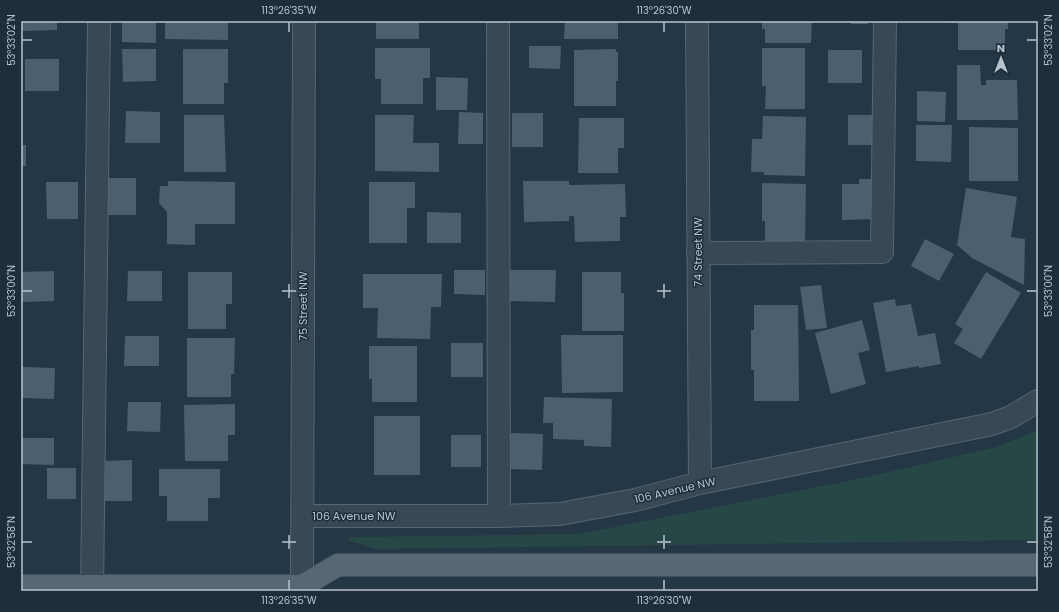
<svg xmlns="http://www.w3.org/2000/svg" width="1059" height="612" font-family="Poppins,sans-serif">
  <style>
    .green { fill: #274746 }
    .building { fill: #4b5f6f }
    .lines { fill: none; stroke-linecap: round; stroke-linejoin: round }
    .minor-casing { stroke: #586672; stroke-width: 24 }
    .major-casing { stroke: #43525e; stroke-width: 24 }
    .minor { stroke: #394855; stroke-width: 22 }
    .major { stroke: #576875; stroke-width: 22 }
    .ticks { fill: none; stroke: #b7c3ce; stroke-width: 1.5 }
    .labels { text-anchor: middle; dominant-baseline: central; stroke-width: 3; stroke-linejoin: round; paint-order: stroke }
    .street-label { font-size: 11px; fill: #b7c3ce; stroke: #1e2e3b }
    .neatline { fill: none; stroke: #b7c3ce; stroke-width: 1.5 }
    .ticks-label { font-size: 10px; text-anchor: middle; fill: #b7c3ce }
  </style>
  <rect width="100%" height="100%" fill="#243746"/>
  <!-- green -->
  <path class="green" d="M1038,430V540L375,549L348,540L350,537L579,534L858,479L996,447Z"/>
  <!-- building -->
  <path class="building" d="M21,21H57V30L21,31Z
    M122,21H156V43L122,42Z
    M165,21H228V40L165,39Z
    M376,21H419V39H376Z
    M565,21H618V39H564Z
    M762,21H812L811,43H765V29H762Z
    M851,21H868V24H851Z
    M947,21H1008V29H1005V50H958V23H947Z
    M529,46H561L560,69L529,68Z
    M375,48H430V78H423V104H381V79H375Z
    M762,48H805V109H765L766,86H762Z
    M122,49H156V81L123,82Z
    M183,49H228V83H224V104H183Z
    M616,49V52H618V81H616V106H574V50Z
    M828,50H862V83H828Z
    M25,59H59V91H25Z
    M957,65H980L981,85H986V80H1017L1018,120H957Z
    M436,77L468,78L467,110H436Z
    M917,91L946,92L945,122L917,121Z
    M126,111L160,112V143H125Z
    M459,112L483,113V144H458Z
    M512,113H543V147H512Z
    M184,115H224L226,172H184Z
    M375,115H414L413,143H439V172L375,171Z
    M848,115H878L877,145H848Z
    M763,116L806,117L805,176L764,175V172H751L752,139H762Z
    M579,118H624V148H618V173H578Z
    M916,125H952L951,162L916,161Z
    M969,127L1018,128V181H969Z
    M21,145H26V166H21Z
    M101,178H136V215H101Z
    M859,179H873L878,219L842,220V184H859Z
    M168,181L235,182V224H195V245L167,244V212L159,203L160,186H168Z
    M523,181H569V185L625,184L626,217H620V241L575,242L574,216H569V221L524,222Z
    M46,182H78V219H47Z
    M369,182H415V208H407V243H369Z
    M762,183L806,184L805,244L765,243V221H762Z
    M966,188L1017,197L1011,237L1025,239L1024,285L972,258L957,245Z
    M427,212L461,213V243H427Z
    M925,239L954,254L939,281L911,266Z
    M454,270H485V295L454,294Z
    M509,270H556L555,302L508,301Z
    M54,271V301L21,302V272Z
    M128,271H162V301H127Z
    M188,272H232V304H226V329H188Z
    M582,272H621V293H624V331H582Z
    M986,272L1021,293L981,359L954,343L963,329L955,324Z
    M363,274H442L441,307H431L430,339L377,338L378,308H363Z
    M821,285L827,328L806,330L800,287Z
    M895,299L896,306L911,304L918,336L935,333L941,364L919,368V366L886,372L873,303Z
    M754,305H798L799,401H754V370H751V330H754Z
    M862,320L870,350L858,353L866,384L831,394L815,333Z
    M561,335H623V392L562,393Z
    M125,336H159V366H124Z
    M187,338H235L234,374H231V397H187Z
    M451,343H483V377H451Z
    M369,346H417V402H372V379H369Z
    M22,367L55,368L54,399L21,398Z
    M544,397L612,399L611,447L584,446V440L553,439V423H543Z
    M128,402H161L160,432L127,431Z
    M235,404V435H228V461H185L184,405Z
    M374,416H420V475H374Z
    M509,433L543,434L542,470L508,469Z
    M451,435H481V467H451Z
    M21,438H54V465L21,464Z
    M132,460V501H103V461Z
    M47,468H76V499H47Z
    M159,469H220V498H208V521H167V496H159Z"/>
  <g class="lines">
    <!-- minor casing -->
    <g class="minor-casing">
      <path id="minor" d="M498,21L499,516
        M697,21L700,483
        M698,253L882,252L885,21
        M303,516H499L560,514L635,500L700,483L992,424L1011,417L1038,401
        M92,591L99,21
        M302,591L304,21"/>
    </g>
    <!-- major casing -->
    <g class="major-casing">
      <path id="major" d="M21,586H302L338,565H1038"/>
    </g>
    <!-- minor -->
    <use href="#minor" class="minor"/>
    <!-- major -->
    <use href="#major" class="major"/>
  </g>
  <!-- ticks -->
  <path class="ticks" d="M289,22V32M664,22V32M22,40H32M1027,40H1037M289,284V298M664,284V298M22,291H32M282,291H296M657,291H671M1027,291H1037M289,535V549M664,535V549M22,542H32M282,542H296M657,542H671M1027,542H1037M289,580V590M664,580V590"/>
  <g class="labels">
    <!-- street labels -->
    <g class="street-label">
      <text transform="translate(698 252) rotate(-90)">74 Street NW</text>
      <text transform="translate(303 306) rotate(-90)">75 Street NW</text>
      <text transform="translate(675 490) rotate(-13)">106 Avenue NW</text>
      <text x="354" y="516">106 Avenue NW</text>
    </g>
  </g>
  <!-- border -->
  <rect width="1059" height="612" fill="none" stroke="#1e2e3b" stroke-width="44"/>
  <!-- north arrow -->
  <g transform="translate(1001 58)" stroke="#1e2e3b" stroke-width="3" paint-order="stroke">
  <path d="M0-3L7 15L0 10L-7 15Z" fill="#b7c3ce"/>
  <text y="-6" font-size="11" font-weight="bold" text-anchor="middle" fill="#b7c3ce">N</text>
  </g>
  <rect x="22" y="22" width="1015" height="568" class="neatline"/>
  <g class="ticks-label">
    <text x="289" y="14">113°26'35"W</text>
    <text x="664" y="14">113°26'30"W</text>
    <text transform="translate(11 40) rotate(-90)" y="4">53°33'02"N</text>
    <text transform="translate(1048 40) rotate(-90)" y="4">53°33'02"N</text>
    <text transform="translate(11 291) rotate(-90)" y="4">53°33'00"N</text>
    <text transform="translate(1048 291) rotate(-90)" y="4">53°33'00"N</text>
    <text transform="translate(11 542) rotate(-90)" y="4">53°32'58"N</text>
    <text transform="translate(1048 542) rotate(-90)" y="4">53°32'58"N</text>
    <text x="289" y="604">113°26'35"W</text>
    <text x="664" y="604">113°26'30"W</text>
  </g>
</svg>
